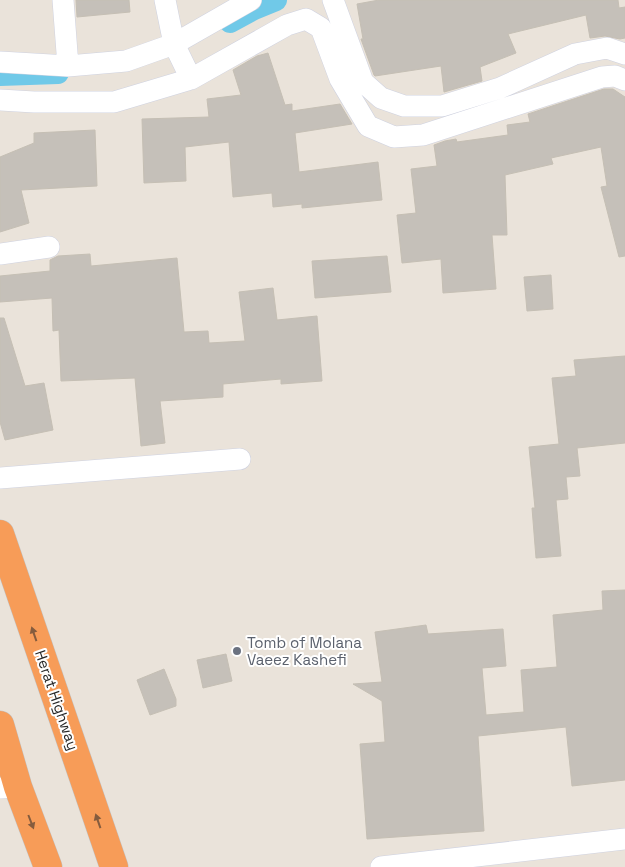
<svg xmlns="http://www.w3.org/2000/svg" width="625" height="867" font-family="'Space Grotesk',sans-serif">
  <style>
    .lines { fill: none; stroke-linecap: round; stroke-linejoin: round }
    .canal { stroke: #70c9e8; stroke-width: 22 }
    .building { fill: #c5c0b9; stroke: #c5bfb4 }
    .street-casing { stroke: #cfd2e0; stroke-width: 22 }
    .highway-casing { stroke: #c3c3c3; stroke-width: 29 }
    .street { stroke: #fff; stroke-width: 21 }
    .highway { stroke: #f79c58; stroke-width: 28 }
    .oneway { fill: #855c3e }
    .worship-dot { fill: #6b7280; stroke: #fff; stroke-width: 2 }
    .labels { text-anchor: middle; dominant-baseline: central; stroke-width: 4; stroke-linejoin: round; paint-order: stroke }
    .worship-label { font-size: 15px; fill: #5b616d; stroke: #fff; text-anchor: start }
    .street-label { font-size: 15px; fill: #282828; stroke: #fff }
  </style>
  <rect width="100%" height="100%" fill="#eae3da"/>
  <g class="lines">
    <!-- canal -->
    <path class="canal" d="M230,22L254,9L276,0
      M0,75L58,73"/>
  </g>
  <!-- building -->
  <path class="building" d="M76,0H129L130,12L77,17Z
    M379,0H618L619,8L625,7V38L620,39L605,36L590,38L586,15L508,34L516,53L480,67L482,81L444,92L441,66L375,76L374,75L361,39H363L357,4Z
    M268,53L285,105L292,104V111L340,104L352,124L295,133L299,172L378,162L382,200L302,208V204L273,207L272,193L233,197L229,142L185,147L186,181L144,183L142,119L209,117L207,99L241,95L233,70L257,56Z
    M604,89H613L625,97V256L619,257L601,187L607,186L601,147L551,158L553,164L505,175L507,235H492L496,289L443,293L441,259L402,263L397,215L416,213L411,169L437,166L434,145L445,141L456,139L457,142L508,135L507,125L530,122L528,114Z
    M95,130L97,186L21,190L29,223L0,232V157L34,143V133Z
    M90,254L91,266L177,258L184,332L208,331L209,343L245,341L239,292L273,288L277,320L317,316L322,381L281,384V379L223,384V397L160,401L165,443L141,446L135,378L61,381L59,330L53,331L52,298L0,302V276L50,271V260L58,256Z
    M387,256L391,292L315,298L312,261Z
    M551,275L553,309L527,311L524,277Z
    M0,318H4L25,386L44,383L53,430L5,440L0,422Z
    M625,356V443L577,448L580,476L566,477L568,499L556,500L561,556L536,558L532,508H535L529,447L559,444L552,378L576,376L574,360Z
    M625,590V780L572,786L566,727L478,736L484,831L367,839L360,744L385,742L382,701L353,684L382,682L375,632L426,625L428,634L503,629L506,666L482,668L486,715L524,712L521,670L557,667L553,615L603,610L602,591Z
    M226,654L232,681L203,688L197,660Z
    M164,669L176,699V706L150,715L137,680Z"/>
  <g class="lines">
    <!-- street casing -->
    <g class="street-casing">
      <path id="street" d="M63,0L68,66
        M165,0L174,44L191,79
        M333,0L363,82L381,98L404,106H442L500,88L575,54L607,48L625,54
        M0,62L68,66L126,61L174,44L251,0
        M0,100L34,102H114L191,79L287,25L306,19L321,28L340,79L368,126L394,137L423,135L602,77L615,76L625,80
        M0,254L49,247
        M0,478L240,459
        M0,788L18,787
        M381,867L625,839"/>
    </g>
    <!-- highway casing -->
    <g class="highway-casing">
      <path id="highway" d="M0,534L114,867
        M0,725L18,787L48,867"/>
    </g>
    <!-- street -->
    <use href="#street" class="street"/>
    <!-- highway -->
    <use href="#highway" class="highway"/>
  </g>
  <!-- one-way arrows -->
  <defs><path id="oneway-solid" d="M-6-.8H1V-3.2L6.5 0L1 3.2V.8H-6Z" transform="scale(1.25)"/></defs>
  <g class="oneway">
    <use href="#oneway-solid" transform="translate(34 634) rotate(-109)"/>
    <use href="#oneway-solid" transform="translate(98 821) rotate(-109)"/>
    <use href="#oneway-solid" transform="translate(31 822) rotate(69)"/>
  </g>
  <!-- markers -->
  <circle class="worship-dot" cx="237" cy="651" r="5"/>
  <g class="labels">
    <!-- worship labels -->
    <g class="worship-label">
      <text x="247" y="642">Tomb of Molana<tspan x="247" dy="17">Vaeez Kashefi</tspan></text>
    </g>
    <!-- street labels -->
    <g class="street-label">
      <text transform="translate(57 700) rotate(71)">Herat Highway</text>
    </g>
  </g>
</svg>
